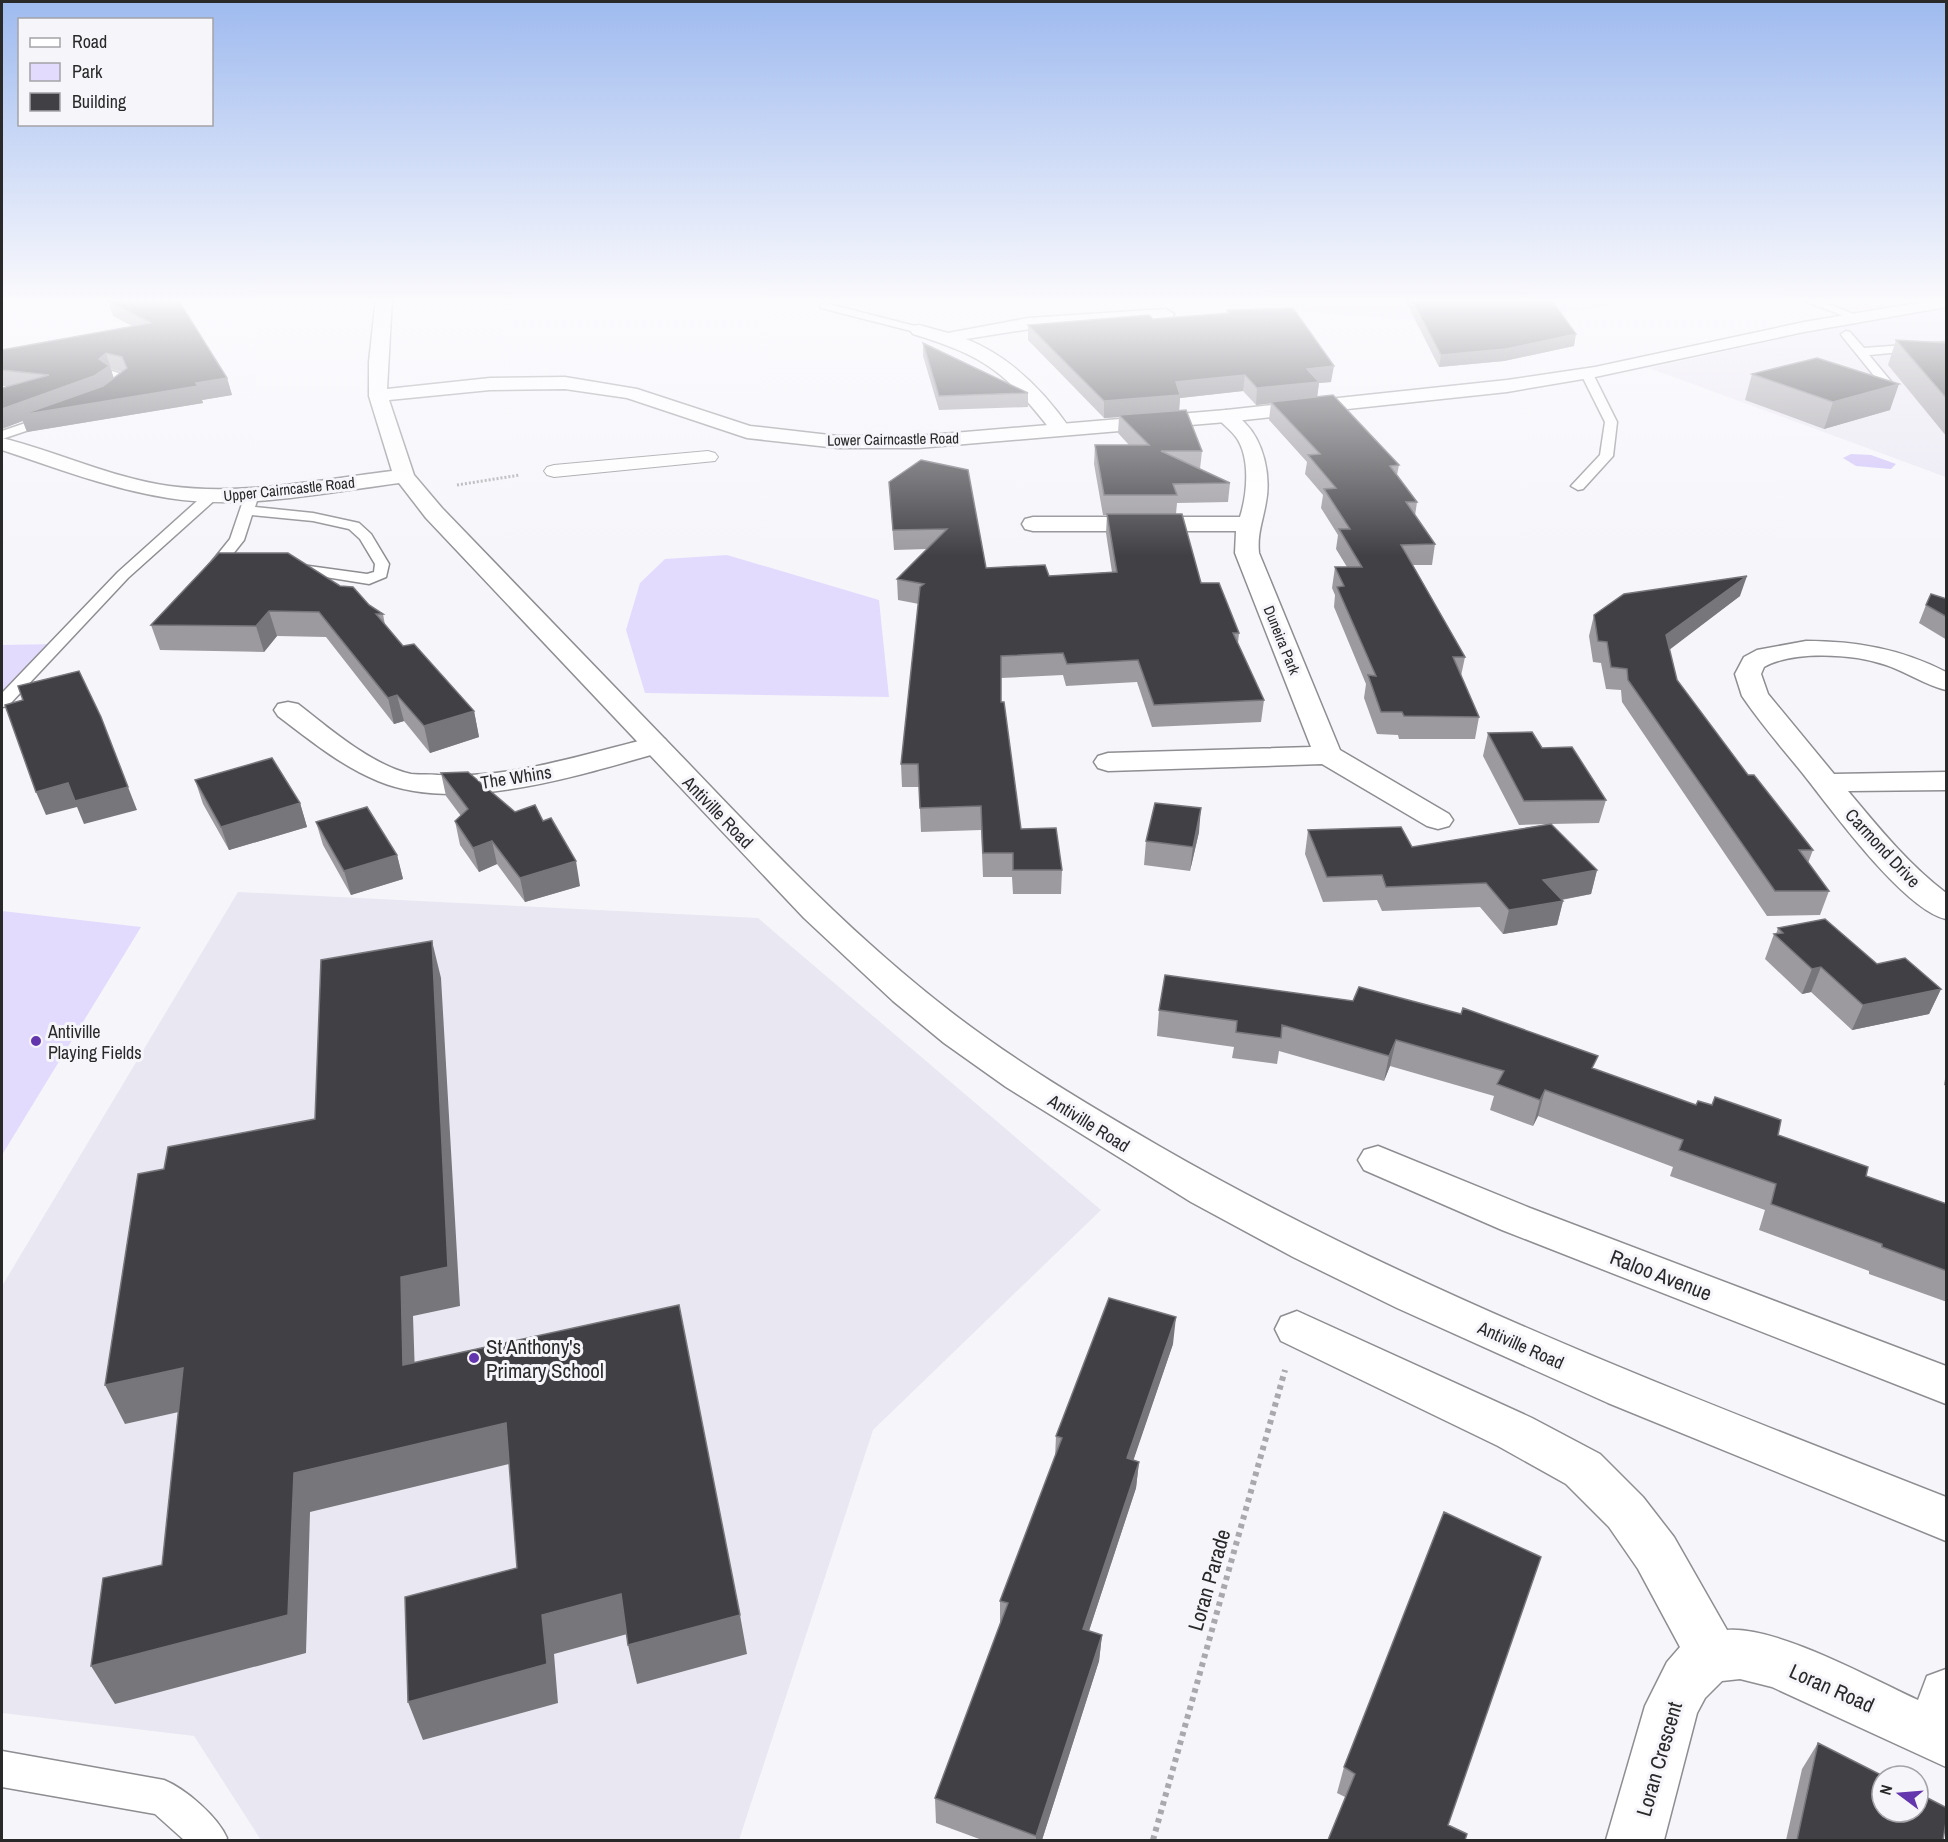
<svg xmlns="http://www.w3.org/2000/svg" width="1948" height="1842" font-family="'Archivo Narrow',sans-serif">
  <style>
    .built { fill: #e9e7f2 }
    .green { fill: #e3dbfd }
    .water { fill: #cfc2f9 }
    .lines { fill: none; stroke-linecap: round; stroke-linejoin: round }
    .service-casing { stroke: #8e8d91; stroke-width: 3 }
    .pedestrian-casing { stroke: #8e8d91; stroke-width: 2 }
    .minor-casing { stroke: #8e8d91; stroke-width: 3 }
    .tertiary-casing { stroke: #8e8d91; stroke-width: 3 }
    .path-far1 { stroke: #a9a8ac; stroke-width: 3; stroke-dasharray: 2 2; stroke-linecap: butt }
    .path { stroke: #a9a8ac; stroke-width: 6; stroke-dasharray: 4.5 4.5; stroke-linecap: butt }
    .service { fill: #fff; fill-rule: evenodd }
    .pedestrian { fill: #fff; fill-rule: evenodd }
    .minor { fill: #fff; fill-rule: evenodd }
    .tertiary { fill: #fff; fill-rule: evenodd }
    .wall { fill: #9c9a9f; fill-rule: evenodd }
    .shaded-wall { fill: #77767b }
    .building { fill: #414044; stroke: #77767b; stroke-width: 1.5 }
    .poi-dot { fill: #6436ae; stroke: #f6f5fa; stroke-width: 2 }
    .labels { text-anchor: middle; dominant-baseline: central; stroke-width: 6; stroke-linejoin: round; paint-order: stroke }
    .far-street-label { font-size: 15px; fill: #29292a; stroke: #f6f5fa }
    .street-label { font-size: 18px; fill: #29292a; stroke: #f6f5fa }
    .poi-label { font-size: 18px; fill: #29292a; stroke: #f6f5fa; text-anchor: start }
    .near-street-label { font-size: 21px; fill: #29292a; stroke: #f6f5fa }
    .near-poi-label { font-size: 21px; fill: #29292a; stroke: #f6f5fa; text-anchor: start }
  </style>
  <rect width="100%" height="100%" fill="#f6f5fa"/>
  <!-- built -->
  <path class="built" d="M1118,298H1669L1476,324Z
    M1811,298H1931L1933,299L1850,312Z
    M1946,307V477L1649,368L1867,320Z
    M238,892L758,918L1101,1210L873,1430L739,1840H261L194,1736L2,1713V1286Z"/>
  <!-- green -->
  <path class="green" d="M727,555L879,600L889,697L645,693L626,630L640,583L665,559Z
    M57,644L2,702V645Z
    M2,911L141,927L2,1155Z"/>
  <!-- water -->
  <path class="water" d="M1851,454L1871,455L1896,464L1891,469L1856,466L1843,458Z"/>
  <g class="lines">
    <!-- service casing -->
    <g class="service-casing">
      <path id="service" d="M1797,298H1813L1861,317L1856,320L1852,319Z
        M825,303L923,328L924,330L919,333L821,308V304Z
        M1846,331L1850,332L1864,348L1946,342V348L1869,355L1894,385L1888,389L1884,388L1842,336L1841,334Z
        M1587,370L1593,374L1617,422L1613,456L1583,489L1578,490L1571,486L1600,455L1605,422L1581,374Z
        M112,371L125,375L131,383L111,398L105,394L119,382L106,375Z
        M52,414L56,415L58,418L56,421L2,439V431Z
        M211,492L216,493L218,496L216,499L128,578L8,706L2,707V693L118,572L206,493Z
        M251,494L258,498L255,507L313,513L359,523L371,534L389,564L386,577L369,584L282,570L280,567L287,563L367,574L374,572L375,564L360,539L349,529L313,521L252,515L244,540L214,578H204L201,575L230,539L244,498Z
        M2,1751L164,1780C186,1789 218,1817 227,1838L226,1840H184L155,1814L2,1787Z"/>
    </g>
    <!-- pedestrian casing -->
    <g class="pedestrian-casing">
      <path id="pedestrian" d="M708,451L715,453L718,457L715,461L554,477L547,475L544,471L547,467L554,465Z"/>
    </g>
    <!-- minor casing -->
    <g class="minor-casing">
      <path id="minor" d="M1166,309L1174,314L1172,318L1055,325L966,339C1011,357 1044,391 1071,430L1068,434H1054C1006,373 988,357 913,334L910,330L913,326L919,325L948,333L1028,318Z
        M1226,410C1234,412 1239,417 1245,423C1264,442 1271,476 1266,502C1263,521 1257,533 1259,553L1340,750L1449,814L1453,820L1449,826L1438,829L1427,826L1322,764L1108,771L1098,768L1094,762L1098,756L1108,753L1311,747L1235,553L1236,531H1033L1025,529L1022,524L1025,519L1033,517H1240C1247,495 1251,458 1236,437C1230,429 1222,424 1216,416L1219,412Z
        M1806,641C1857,641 1901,649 1946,672V690C1925,685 1907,672 1886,665C1855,654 1794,650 1764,667L1761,674L1768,694L1834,774L1946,772V790L1848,791C1879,828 1908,864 1946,893V919C1904,910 1831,809 1804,775C1783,749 1760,723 1742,696L1735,674L1744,657L1757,650Z
        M288,702L298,704C329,728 371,765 411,774C420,775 430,774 438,775C513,779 583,754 655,737L665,739L669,745L665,751C583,774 460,815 378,781C341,766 310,740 278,716L274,710L278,704Z
        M1378,1146L1530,1208L1946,1366V1404L1502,1230L1364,1170L1358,1160L1364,1150Z
        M1297,1311L1532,1418L1600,1454L1643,1497L1674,1537L1727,1630C1777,1626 1870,1678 1918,1700L1927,1676L1946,1669V1767L1772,1687L1740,1679L1722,1681L1705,1698L1697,1713L1664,1840H1606L1645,1706L1667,1662L1680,1647L1638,1569L1609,1527L1566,1484L1498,1446L1281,1341L1275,1329L1281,1317Z"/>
    </g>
    <!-- tertiary casing -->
    <g class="tertiary-casing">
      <path id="tertiary" d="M376,298H392L387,389L490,378L565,377L637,389L750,426L838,436H918L1226,410L1507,380L1595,367L1804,322L1946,298V307L1804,332L1595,377L1507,392L1226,422L918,448H838L747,438L627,398L565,389L490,390L389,400L414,475L442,508C525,594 608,680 691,766C773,852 856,939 951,1012C1016,1062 1088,1105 1159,1146C1409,1290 1679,1392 1946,1497V1541L1608,1403L1397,1308L1293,1257L1191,1202L1006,1087L944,1043L893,1001L804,918L426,518L399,483C323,493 244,510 168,498C111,489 56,468 2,450V438C58,452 112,478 169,486C243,496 318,480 392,471L369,396V362Z"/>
    </g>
    <!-- path-far1 -->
    <path class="path-far1" d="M457,485L520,475"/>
    <!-- path -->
    <path class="path" d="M1153,1840L1285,1370"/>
    <!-- service -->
    <use href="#service" class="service"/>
    <!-- pedestrian -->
    <use href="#pedestrian" class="pedestrian"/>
    <!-- minor -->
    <use href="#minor" class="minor"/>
    <!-- tertiary -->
    <use href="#tertiary" class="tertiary"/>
  </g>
  <!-- wall -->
  <path class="wall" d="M118,298L227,378L232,395L202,400L203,403L27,432L9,386H2V350L132,326L113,316L108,301ZM111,369L122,372L113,378Z
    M1404,298H1550L1574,346L1504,361L1439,367Z
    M1227,310L1331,382L1319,383L1317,397L1399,465L1397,475L1417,502L1415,516L1435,544L1432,565H1413L1465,657L1461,676L1479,717L1475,739H1399L1398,735L1377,734L1364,698L1366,684L1334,607L1335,595L1332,588L1335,567H1347L1336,549L1338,535L1321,508L1323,495L1305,474L1307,462L1269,420L1271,403L1256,405L1243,391L1180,398L1179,410L1202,451L1200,469L1230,483L1228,502L1177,503L1176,514L1201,583L1239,633L1238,643L1264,700L1261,722L1152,727L1137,682L1066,686L1063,675L1001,678V702L1021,829L1062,870L1061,894H1013L1012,877H983L981,830L921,832L919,787H902L901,764L919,604L898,600L897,579L927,549L894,550L889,482L921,460L986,568L1049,576L1112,572L1106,533L1107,515H1103L1094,464L1095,445H1129L1118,433L1119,417L1104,418L1028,340V325L1153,319L1227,313Z
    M1896,340L1947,343V437L1888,365Z
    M923,343L1028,393V407L939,410L923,356Z
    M1752,374L1890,410L1824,429L1745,400Z
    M219,553L369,605L383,614L385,625L403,646L474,711L479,737L430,753L404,721L394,724L326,637L277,636L264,652L160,650L151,625Z
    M1740,596L1669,649L1677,680L1748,775L1813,850L1808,863L1829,891L1820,915L1767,916L1622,702L1621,690L1606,689L1601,663L1593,662L1589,636L1594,615Z
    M1947,599V640L1919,623L1926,605Z
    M1488,733L1542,748L1606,800L1599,823L1551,824L1597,870L1591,894L1562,900L1563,901L1557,925L1503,934L1480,907L1382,911L1377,900L1323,902L1305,854L1308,830L1412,847L1548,824L1519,825L1483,756Z
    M441,773L515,812L543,821L580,886L525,902L497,864L479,872L460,845L455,821L461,816L446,796Z
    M195,780L300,803L307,827L229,850L203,804Z
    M316,822L397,855L403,879L351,895L323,845Z
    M1199,832L1190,871L1144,865L1146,841Z
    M1778,928L1877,964L1941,989L1929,1014L1852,1030L1811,992L1802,994L1765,959L1774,934H1776Z
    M1165,975L1594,1069L1778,1135L1866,1176L1947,1204V1302L1869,1274V1271L1759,1230L1765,1210L1670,1176L1673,1167L1538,1116L1533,1126L1490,1110L1494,1096L1390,1066L1384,1081L1279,1051L1277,1064L1232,1058L1234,1047L1157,1036L1159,1010Z
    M1947,1067V1086L1944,1085Z
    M1173,1344L1133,1460L1139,1462L1136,1488L1089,1631L1102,1635L1099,1661L1042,1840H982L936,1823L935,1798L1000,1624V1601L1055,1458L1056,1436Z
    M1541,1557L1345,1797L1337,1793L1344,1767Z
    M1818,1743L1943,1840H1786L1802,1769Z"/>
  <!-- shaded-wall -->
  <path class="shaded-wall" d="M1576,334L1574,346L1504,361L1439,367L1441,355Z
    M106,353L115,382L196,383L227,378L232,395L202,400L203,403L27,432L23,421L2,429V409L99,359Z
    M1334,366L1331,382L1319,383L1317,398L1256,405L1257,388L1307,369Z
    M1245,375L1243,391L1180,398L1179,412L1119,415V417L1104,418V401L1176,382Z
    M1899,384L1890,410L1824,429L1833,402Z
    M1747,576L1740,596L1660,657L1666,635Z
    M269,611L277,636L264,652L256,626Z
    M397,695L404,721L394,724L388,698Z
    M474,711L479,737L430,753L424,726Z
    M68,783L128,787L137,810L84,824L77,807L46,815L36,792Z
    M300,803L307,827L229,850L221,827Z
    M1201,808L1199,832L1190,871L1193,847Z
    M492,841L497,864L479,872L473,848Z
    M397,855L403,879L351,895L344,871Z
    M576,861L580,886L525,902L520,878Z
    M1597,870L1591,894L1537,904L1543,880Z
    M1563,901L1557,925L1503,934L1509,910Z
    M432,941L441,978L460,1306L413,1316L416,1405L403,1365L401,1277Z
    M1821,967L1811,992L1802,994L1812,969Z
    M1941,989L1929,1014L1852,1030L1863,1005Z
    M1396,1040L1390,1066L1384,1081L1389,1056Z
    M1545,1090L1538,1116L1533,1126L1540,1100Z
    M1176,1317L1173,1344L1125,1485L1127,1458Z
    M183,1368L201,1407L125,1424L105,1385Z
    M506,1423L517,1462L310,1512L306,1653L115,1704L91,1666L294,1473Z
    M1139,1462L1136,1488L1081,1655L1083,1629Z
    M621,1594L631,1633L554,1654L558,1703L423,1740L408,1702L542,1615Z
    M740,1615L747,1654L637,1684L628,1645Z
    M1102,1635L1099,1661L1042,1840H1036V1836Z"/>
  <!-- building -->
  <path class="building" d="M118,298H177L227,378L196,383L198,386L21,415L103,386L127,368L122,357L106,353L99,359L109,366L94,376L2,409V388L49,375L2,370V350L151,323L108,301Z
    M1411,298H1550L1576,334L1506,349L1441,355Z
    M1293,308L1334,366L1307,369L1319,382L1257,388L1245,375L1176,382L1180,395L1104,401L1028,325L1149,315L1153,319L1229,313L1227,310Z
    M1896,340L1947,343V399Z
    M923,343L1028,393L939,396Z
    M1817,358L1899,384L1833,402L1752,374Z
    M1333,395L1399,465L1390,466L1417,502H1406L1435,544L1401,545L1465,657H1453L1479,717L1404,716L1402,712H1381L1368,675L1376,676L1337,587L1344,586L1335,567H1362L1339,529H1350L1324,489L1336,488L1308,455L1320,454L1271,402Z
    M1186,410L1202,451H1161L1230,483L1173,484L1177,495H1104L1095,445H1149L1119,415Z
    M921,460L968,470L986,568L1045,565L1049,576L1117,572L1107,514H1182L1201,583H1219L1239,633H1233L1264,700L1154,705L1138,660L1067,664L1063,653L1001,656V702H1004L1021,829L1056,828L1062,870H1013V853H983L981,806L920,808L918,764H901L920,587L924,584L897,579L947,529L893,530L889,482Z
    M219,553H288L340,586L353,587L369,605L383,614H376L403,646L414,644L474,711L424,726L397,695L388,698L319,612L269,611L256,626L151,625Z
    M1747,576L1666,635L1677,680L1748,775H1754L1813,850H1799L1829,891H1775L1628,680L1627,669L1611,667L1607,642L1598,641L1594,615L1624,594Z
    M1931,594L1947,599V617L1926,605Z
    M79,671L101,717L128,787L75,801L68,783L36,792L5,705L23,700L18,686Z
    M1532,732L1542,748L1572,747L1606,800L1524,801L1488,733Z
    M272,758L300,803L221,827L195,780Z
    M468,772L515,812L535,805L543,821L551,818L576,861L520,878L492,841L473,848L455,821L468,809L441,773Z
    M1155,803L1201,808L1193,847L1146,841Z
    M367,807L397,855L344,871L316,822Z
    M1551,824L1597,870L1543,880L1563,901L1509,910L1486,883L1386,887L1382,875L1327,877L1308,830L1401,827L1412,847Z
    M1825,919L1877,964L1905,958L1941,989L1863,1005L1821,967L1812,969L1774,934L1783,933L1778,928Z
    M432,941L448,1267L401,1277L403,1365L679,1305L740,1615L628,1645L621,1594L542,1615L547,1664L408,1702L405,1597L517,1568L506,1423L294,1473L288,1615L91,1666L103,1578L162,1565L183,1368L105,1385L138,1174L164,1169L168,1147L315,1119L321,960Z
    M1165,975L1353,1001L1359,987L1461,1014L1463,1008L1598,1056L1592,1068L1696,1105L1698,1101L1712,1105L1715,1097L1781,1120L1778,1135L1868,1167L1866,1176L1947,1204V1271L1882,1247V1244L1771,1204L1776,1184L1679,1150L1683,1140L1545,1090L1540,1100L1497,1084L1504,1071L1396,1040L1389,1056L1282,1025L1281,1038L1236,1032L1237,1021L1159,1010Z
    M1109,1298L1176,1317L1127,1458L1139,1462L1083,1629L1102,1635L1036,1836L935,1798L1008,1603L1000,1601L1062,1438L1056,1436Z
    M1444,1512L1541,1557L1448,1825L1467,1834L1465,1840H1328L1355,1774L1344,1767Z
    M1818,1743L1883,1776H1882V1812H1918V1793L1947,1808V1816L1943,1840H1797Z"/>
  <!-- sky -->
  <linearGradient id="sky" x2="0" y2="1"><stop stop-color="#9ebaef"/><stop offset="0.54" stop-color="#fbfafd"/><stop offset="1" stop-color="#fbfafd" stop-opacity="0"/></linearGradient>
  <rect width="1948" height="556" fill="url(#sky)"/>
  <!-- markers -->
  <g class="poi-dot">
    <circle cx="36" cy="1041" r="6"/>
    <circle cx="474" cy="1358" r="6"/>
  </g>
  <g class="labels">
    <!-- far-street labels -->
    <g class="far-street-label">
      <text transform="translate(893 439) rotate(-1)">Lower Cairncastle Road</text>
      <text transform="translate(289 489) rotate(-6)">Upper Cairncastle Road</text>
      <text transform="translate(1282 640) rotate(68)">Duneira Park</text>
    </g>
    <!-- street labels -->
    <g class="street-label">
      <text transform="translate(516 777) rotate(-9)">The Whins</text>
      <text transform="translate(718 812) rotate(46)">Antiville Road</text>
      <text transform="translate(1883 848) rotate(47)">Carmond Drive</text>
      <text transform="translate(1089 1123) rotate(32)">Antiville Road</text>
      <text transform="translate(1521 1345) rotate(24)">Antiville Road</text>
    </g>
    <!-- poi labels -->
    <g class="poi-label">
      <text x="48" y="1031">Antiville<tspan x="48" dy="21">Playing Fields</tspan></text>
    </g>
    <!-- near-street labels -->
    <g class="near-street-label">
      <text transform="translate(1661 1275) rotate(21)">Raloo Avenue</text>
      <text transform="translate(1209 1580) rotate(-74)">Loran Parade</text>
      <text transform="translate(1832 1688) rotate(24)">Loran Road</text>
      <text transform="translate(1659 1759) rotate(-74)">Loran Crescent</text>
    </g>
    <!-- near-poi labels -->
    <g class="near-poi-label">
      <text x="486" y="1346">St Anthony's<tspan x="486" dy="24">Primary School</tspan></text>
    </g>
  </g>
  <!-- border -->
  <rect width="1948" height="1842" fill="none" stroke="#29292a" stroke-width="6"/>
  <!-- legend -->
  <rect x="18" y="18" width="195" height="108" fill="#f6f5fa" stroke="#a4a3a7" stroke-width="1.5"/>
  <rect x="30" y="38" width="30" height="9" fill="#ffffff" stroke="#a4a3a7" stroke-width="1.5"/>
  <text x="72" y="48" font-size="18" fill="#29292a">Road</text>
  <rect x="30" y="63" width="30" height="18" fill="#e3dbfd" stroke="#a4a3a7" stroke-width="1.5"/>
  <text x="72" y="78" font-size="18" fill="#29292a">Park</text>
  <rect x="30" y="93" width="30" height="18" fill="#414044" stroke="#a4a3a7" stroke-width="1.5"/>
  <text x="72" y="108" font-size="18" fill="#29292a">Building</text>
  <!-- north arrow -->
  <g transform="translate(1900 1794) rotate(286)"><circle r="28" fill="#f6f5fa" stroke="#a4a3a7" stroke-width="1.5"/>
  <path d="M0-4.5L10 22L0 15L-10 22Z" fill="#6436ae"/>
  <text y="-9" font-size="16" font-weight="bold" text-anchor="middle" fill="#29292a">N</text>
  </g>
</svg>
